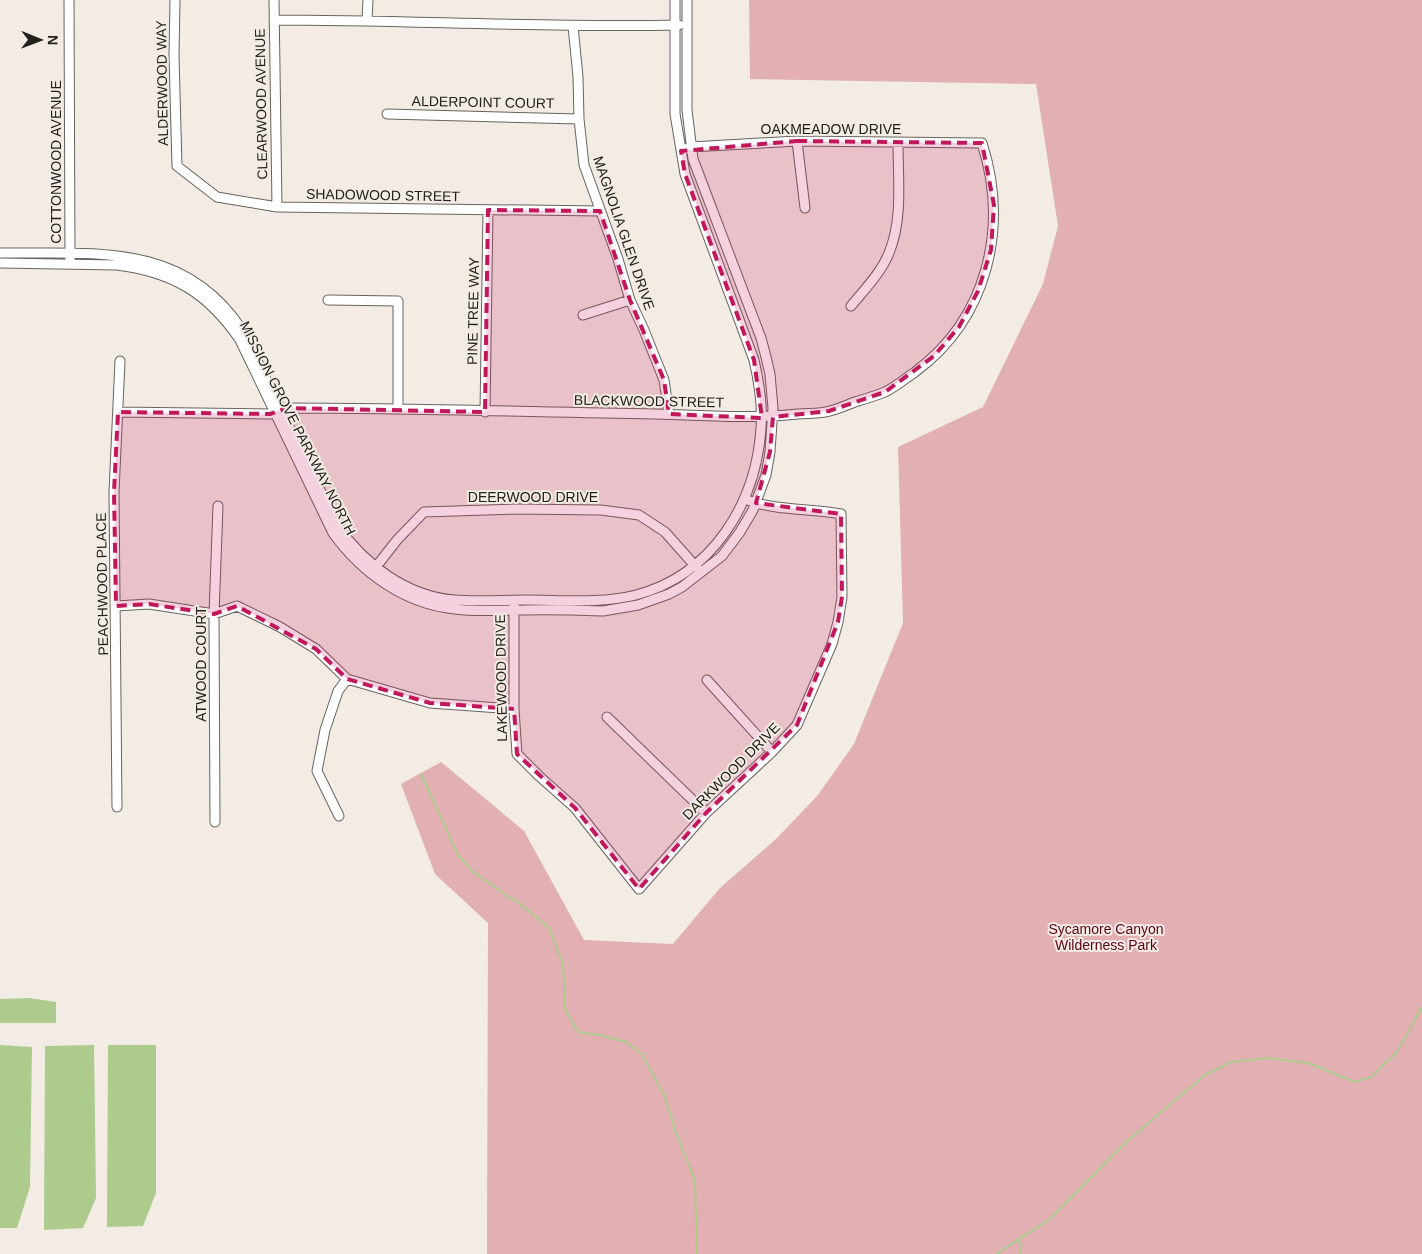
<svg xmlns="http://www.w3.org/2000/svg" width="1422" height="1254" font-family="Arial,sans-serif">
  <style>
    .green { fill: #e2afb2 }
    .water { fill: #accb8d }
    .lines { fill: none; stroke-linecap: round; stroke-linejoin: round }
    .stream { stroke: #accb8d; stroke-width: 2 }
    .minor-casing { stroke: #69635d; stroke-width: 11 }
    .minor { stroke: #fff; stroke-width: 9 }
    .marked { fill: #c2185b; fill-opacity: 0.2; stroke: #c2185b; stroke-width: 4; stroke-dasharray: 10 6; stroke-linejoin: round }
    .labels { text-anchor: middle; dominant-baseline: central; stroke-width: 4; stroke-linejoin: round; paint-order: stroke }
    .street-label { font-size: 14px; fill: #22201d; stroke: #f2ece5 }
    .park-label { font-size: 14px; fill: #5c021b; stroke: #f2ece5 }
  </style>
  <rect width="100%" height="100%" fill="#f2ece5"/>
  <!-- green -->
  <path class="green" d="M749,0H1422V1254H487L488,923L435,874L401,784L441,762L524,831L584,940L673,944L720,888L777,838L818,795L854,744L903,623L898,447L983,407L1043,284L1058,226L1036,84L750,79Z"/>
  <!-- water -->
  <path class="water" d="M29,998L56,1002V1023H0V999Z
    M0,1045L32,1047L30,1187L17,1228H0Z
    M94,1045L96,1198L83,1228L44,1230L45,1046Z
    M108,1045H156V1193L143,1226L107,1227Z"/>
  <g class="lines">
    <!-- stream -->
    <path class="stream" d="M421,774L458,855L472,871L510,898L518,902L549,928L563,964L565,1009L578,1032L599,1035L626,1042L642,1054L665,1097L676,1133L695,1181L697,1254
      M1019,1239L1021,1254
      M996,1254L1050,1219L1124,1144L1168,1106L1205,1075L1231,1062L1267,1058L1308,1063L1355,1082L1371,1077L1397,1052L1422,1007"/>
    <!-- minor casing -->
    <g class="minor-casing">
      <path id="minor" d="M69,0L70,259
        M175,0L174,56L177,166L217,197L277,207L600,211
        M274,0L277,207
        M274,20C409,20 544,28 679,25
        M367,20L368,0
        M573,26L578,77L579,119L584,165L618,259L630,300L644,330L664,380L669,414
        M387,114L579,119
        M797,141L805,208
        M0,253C92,254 184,241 242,330L337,525C364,564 406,596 454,600C478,602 502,600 526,600C562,600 600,604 636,595C712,575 756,504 761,428C763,405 759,382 754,360L685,174L675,114V0
        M0,263L117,265C173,272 208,293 240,340L333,533C362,573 405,604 455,609C477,612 501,610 523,610C550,609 577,610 603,611L638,605L669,594L682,587L722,556L740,532L753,510L766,475L770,452L773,408L770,374L766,357L761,338L693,159L687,110V0
        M328,300L398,301V408
        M851,306C864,290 881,273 889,253C903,219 898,179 898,143
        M583,315L630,300
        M118,412L270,414L287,408C410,408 532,412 655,414C703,415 750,419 798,414C809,413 820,414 830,411C838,409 847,405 855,402C865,399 875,396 885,392C895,387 905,379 915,372C988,318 1009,227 982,143L797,141L691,147L686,149
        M485,412L488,210
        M372,572L397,540L424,512L516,509L601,510L639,515L665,532L697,568
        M514,604V709L517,754L539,776L575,808L639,889L706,813L772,752L797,725L832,644L838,622L842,597L841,514C811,508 779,511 750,501
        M116,606L149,604L214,614L237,606L280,627L316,649L347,679L430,703L514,709
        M707,680L772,752
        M607,717L706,813
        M117,807L114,492L120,361
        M339,816L317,771L325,730L338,691L347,679
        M215,822L214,614L218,506"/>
    </g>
    <!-- minor -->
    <use href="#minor" class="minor"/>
  </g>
  <!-- marked area -->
  <path class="marked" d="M797,141L982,143L994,205L991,250L978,291L959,327L934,356L885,392L829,411L773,417L770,452L756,503L841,514L842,597L838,622L797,725L706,813L639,889L575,808L517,754L514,709L430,703L347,679L316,649L237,606L214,614L149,604L116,606L114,492L118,412L270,414L287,408L485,412L488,210L600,211L630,300L664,380L669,414L762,418L754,360L685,174L681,151Z"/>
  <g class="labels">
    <!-- street labels -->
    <g class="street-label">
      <text transform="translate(162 83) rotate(-91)">ALDERWOOD WAY</text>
      <text transform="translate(483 102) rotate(1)">ALDERPOINT COURT</text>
      <text transform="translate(261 104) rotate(-91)">CLEARWOOD AVENUE</text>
      <text x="831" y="129">OAKMEADOW DRIVE</text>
      <text transform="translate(56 162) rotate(-90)">COTTONWOOD AVENUE</text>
      <text transform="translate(383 195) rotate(1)">SHADOWOOD STREET</text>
      <text transform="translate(624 233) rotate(71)">MAGNOLIA GLEN DRIVE</text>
      <text transform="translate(473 311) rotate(-89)">PINE TREE WAY</text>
      <text transform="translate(649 401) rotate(1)">BLACKWOOD STREET</text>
      <text transform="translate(298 428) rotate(63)">MISSION GROVE PARKWAY NORTH</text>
      <text x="533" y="497">DEERWOOD DRIVE</text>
      <text transform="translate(102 584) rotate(-91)">PEACHWOOD PLACE</text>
      <text transform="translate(201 664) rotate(-90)">ATWOOD COURT</text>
      <text transform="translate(501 678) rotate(-91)">LAKEWOOD DRIVE</text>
      <text transform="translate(731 771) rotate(-45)">DARKWOOD DRIVE</text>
    </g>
    <!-- park labels -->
    <g class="park-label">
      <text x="1106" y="929">Sycamore Canyon<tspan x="1106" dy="16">Wilderness Park</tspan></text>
    </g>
  </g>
  <!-- north arrow -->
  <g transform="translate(40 40) rotate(91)" stroke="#f2ece5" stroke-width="4" paint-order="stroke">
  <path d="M0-4L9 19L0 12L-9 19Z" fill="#22201d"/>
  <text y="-8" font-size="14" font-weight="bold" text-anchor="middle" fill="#22201d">N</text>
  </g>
</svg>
